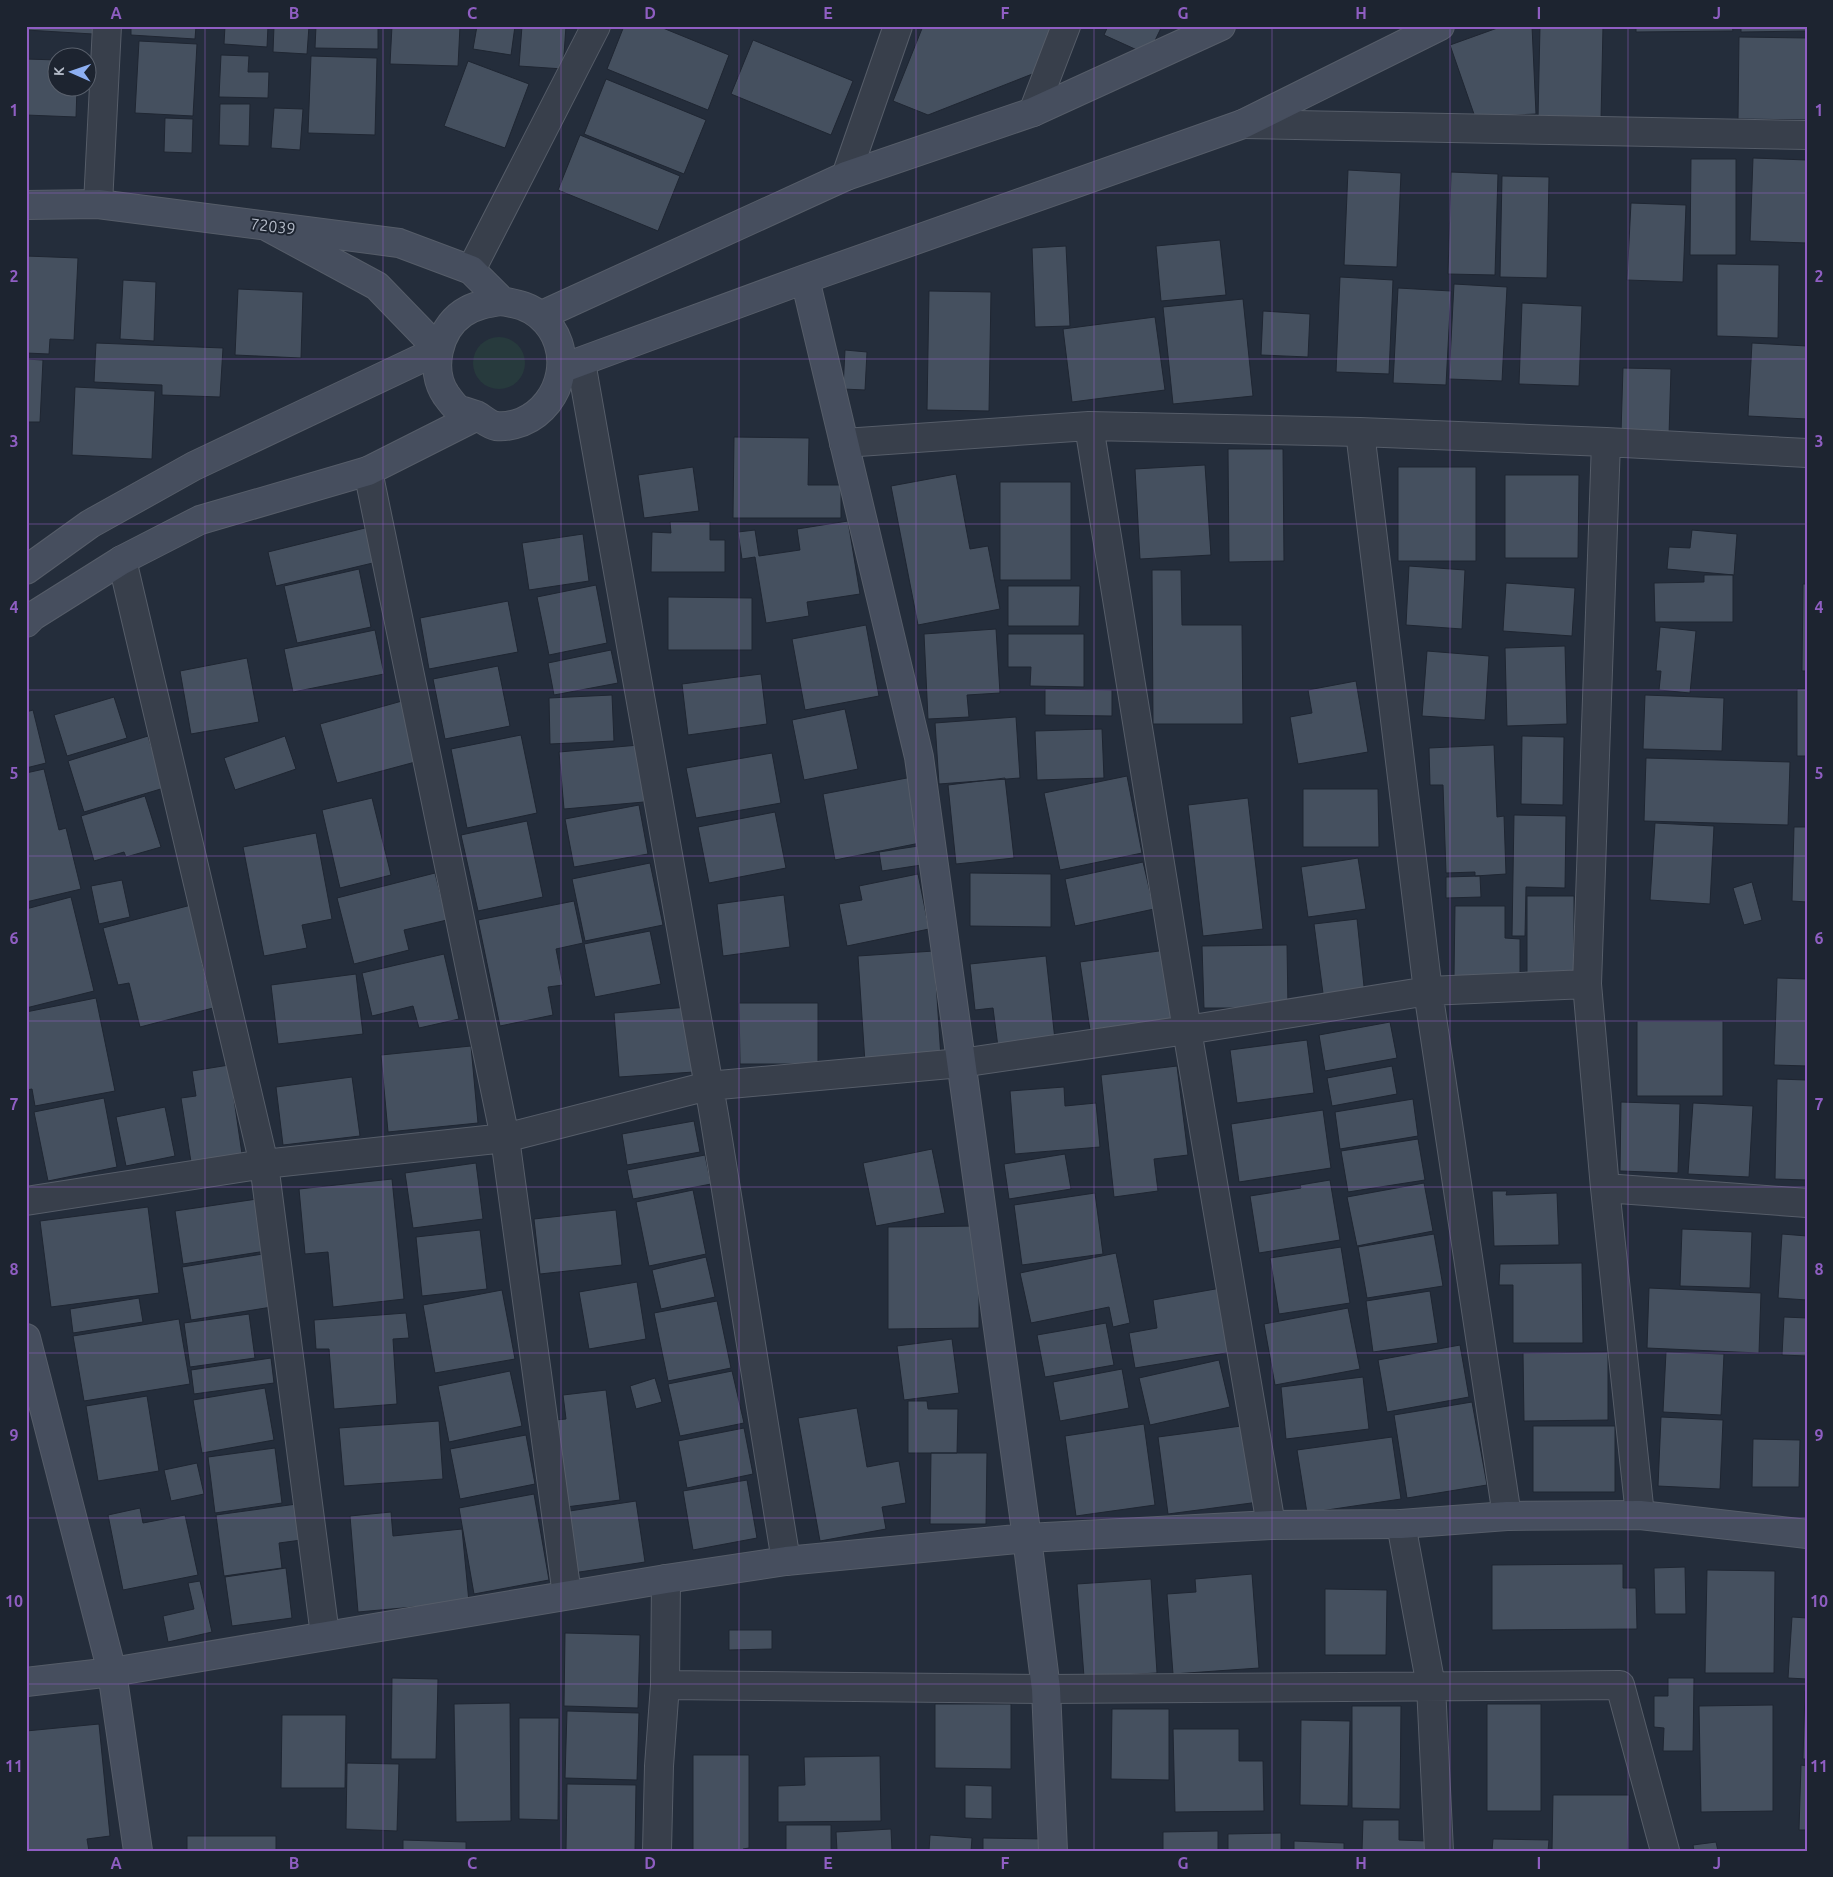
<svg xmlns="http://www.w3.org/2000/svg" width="1833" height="1877" font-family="Ubuntu,sans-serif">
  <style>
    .green { fill: #273a3d }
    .building { fill: #45505f; stroke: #1f2632 }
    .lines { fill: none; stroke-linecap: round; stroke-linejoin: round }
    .street-casing { stroke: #565d69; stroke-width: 30 }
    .secondary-casing { stroke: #565d69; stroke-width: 30 }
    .street { stroke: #383f4b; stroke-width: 28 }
    .secondary { stroke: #464e5e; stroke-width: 28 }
    .grid { fill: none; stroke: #8f5ec2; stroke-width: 1; stroke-opacity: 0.55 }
    .labels { text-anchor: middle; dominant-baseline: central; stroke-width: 4; stroke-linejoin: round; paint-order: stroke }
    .street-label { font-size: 16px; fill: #b3bac7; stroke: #1d2430 }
    .neatline { fill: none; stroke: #8f5ec2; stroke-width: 2 }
    .grid-label { font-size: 16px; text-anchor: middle; font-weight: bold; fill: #8f5ec2 }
  </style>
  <rect width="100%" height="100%" fill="#242d3b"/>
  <!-- green -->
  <path class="green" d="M473 363a26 26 0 1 1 52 0a26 26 0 1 1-52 0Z"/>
  <!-- building -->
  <path class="building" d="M26,26H94L93,34L26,30Z
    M131,26H196L195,39L131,35Z
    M225,26H268L267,47L224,44Z
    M274,26H309L307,54L273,52Z
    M316,26H378V49L315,48Z
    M392,26H460L458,66L390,64Z
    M477,26H515L511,55L473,49Z
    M522,26H566L563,69L519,66Z
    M624,26H658L729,55L708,110L607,69Z
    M923,26H999L1003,28V26H1058L1040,71L928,115L893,101Z
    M1108,26H1162L1148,55L1104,35Z
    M1503,26H1532L1536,114L1475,117L1450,45Z
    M1540,26H1603L1601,120L1538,118Z
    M1636,26H1732L1733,31L1636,32Z
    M1741,26H1807V31L1741,32Z
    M1739,37L1807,38V120L1738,119Z
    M753,40L853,81L831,135L731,94Z
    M139,41L197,44L193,116L135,113Z
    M221,55L249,56L248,72H269L268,98L219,97Z
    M311,56L377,58L375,135L308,133Z
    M26,59L58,60V88H77L76,117L26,115Z
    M468,61L529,84L505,148L444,126Z
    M606,79L706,120L684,174L584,134Z
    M220,104H250L249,146L219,145Z
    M274,108L303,109L300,150L271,148Z
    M165,118L193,119L192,153L164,152Z
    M580,135L680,176L658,231L558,190Z
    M1753,158L1807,160V243L1750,241Z
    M1691,159H1736V255H1690Z
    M1348,170L1401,173L1397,267L1344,265Z
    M1451,172L1498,174L1495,275L1448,274Z
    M1502,176L1549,177L1547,278L1500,277Z
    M1631,203L1686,205L1683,282L1627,280Z
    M1220,240L1226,295L1161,301L1156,246Z
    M1066,246L1070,326L1035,327L1032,248Z
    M26,256L78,258L74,340L50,339L49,354L26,353Z
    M1717,264L1779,265L1778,338L1717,336Z
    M1340,277L1393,280L1389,374L1336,372Z
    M123,280L156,282L154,341L120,339Z
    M1454,284L1507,287L1502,381L1449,379Z
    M1398,288L1451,291L1446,385L1393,383Z
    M238,289L303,292L301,358L235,355Z
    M929,291L991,292L989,411L927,410Z
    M1243,299L1253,396L1173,404L1163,307Z
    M1522,303L1582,306L1579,386L1519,384Z
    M1263,311L1310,314L1308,357L1261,355Z
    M1155,317L1165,390L1072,402L1063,329Z
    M96,343L223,348L220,397L162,395V385L94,382Z
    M1752,343L1807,346V419L1748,416Z
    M845,350L867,352L865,390L843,389Z
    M26,359L43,360L40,422H26Z
    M1623,368L1671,369L1669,435L1621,433Z
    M75,387L155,391L152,459L72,455Z
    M734,437L809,438L808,485H841V518H733Z
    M1228,449H1283L1284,561L1229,562Z
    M1205,465L1211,555L1140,559L1135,469Z
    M693,467L699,511L644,518L638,475Z
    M1398,467H1476V561H1398Z
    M956,474L970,549L988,546L1000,609L918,625L891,486Z
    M1505,475H1579L1578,558H1505Z
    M1000,482H1071V580H1000Z
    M848,521L860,594L807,602L809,616L766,623L755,557L742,559L738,532L755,530L759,556L800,550L797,529Z
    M670,522H710V540H725V572H651L652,532L671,533Z
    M369,527L377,562L276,586L268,552Z
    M1692,530L1737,534L1734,575L1667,569L1669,547L1690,548Z
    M583,534L589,581L529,590L522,543Z
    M1409,566L1465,570L1462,629L1406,625Z
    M359,569L371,627L297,643L284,586Z
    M1152,570H1181L1182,625H1242L1243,724H1153Z
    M1704,575H1733V622H1655L1654,583L1704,582Z
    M1506,583L1575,588L1572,636L1503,631Z
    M1803,584H1807V671H1802Z
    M596,585L607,643L549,655L537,597Z
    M1008,586H1080L1079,626H1008Z
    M668,597L752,598V650H668Z
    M508,601L518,652L429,669L420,618Z
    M866,625L879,696L805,710L792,639Z
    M1660,627L1696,631L1690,693L1659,690L1661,671H1656Z
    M996,629L1000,693L967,695L969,717L928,719L924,634Z
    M375,630L384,674L293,692L284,649Z
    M1008,634H1084V687L1030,686L1031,667H1008Z
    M1565,646L1567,724L1507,726L1505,648Z
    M611,650L618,683L554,695L548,663Z
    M1427,651L1489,656L1485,720L1422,716Z
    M247,658L259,722L191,734L180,671Z
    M498,666L510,726L445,739L433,679Z
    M761,674L767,724L688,735L682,684Z
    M1356,681L1368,752L1298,764L1290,717L1312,713L1308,690Z
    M1045,689L1112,690V716L1045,715Z
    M1797,689H1807V756H1797Z
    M612,695L614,741L550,744L549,698Z
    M1645,695L1724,698L1722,751L1643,749Z
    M114,697L127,738L67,756L54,715Z
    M402,701L419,761L337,783L320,724Z
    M845,709L858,769L804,780L792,720Z
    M33,710L46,763L26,768V712Z
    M1016,717L1020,778L939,784L935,723Z
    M1102,729L1104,778L1037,780L1035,731Z
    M521,735L537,813L467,828L451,749Z
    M148,736L164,788L84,812L68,761Z
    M285,736L296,769L235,790L224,758Z
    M1522,736L1564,737L1563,805L1521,804Z
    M639,745L644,802L564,809L559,752Z
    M1494,745L1497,817L1504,816L1506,874L1475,876V872L1446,873L1443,785H1430L1429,748Z
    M772,753L781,803L696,818L686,768Z
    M1646,758L1790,762L1788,825L1644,821Z
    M44,769L59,830L66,828L81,889L26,902V773Z
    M1127,776L1142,853L1060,870L1044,793Z
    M912,777L925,842L835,860L823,794Z
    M1005,778L1014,858L956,864L948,785Z
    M1303,789H1378L1379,847H1303Z
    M145,796L161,847L126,857L124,852L94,861L81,816Z
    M372,798L391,875L340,888L322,810Z
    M1248,798L1263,929L1203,936L1188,805Z
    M639,805L648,854L574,867L565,819Z
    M775,812L786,868L709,883L698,827Z
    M1514,815L1566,816L1565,888L1526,887L1525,936H1512Z
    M527,821L543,897L478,911L461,835Z
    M1655,823L1714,826L1710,904L1650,900Z
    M1794,827H1807V902L1792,901Z
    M316,833L332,919L302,925L307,948L264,956L243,847Z
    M925,845L928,864L882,871L879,852Z
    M1358,858L1366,909L1308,917L1301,867Z
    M1143,862L1154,909L1075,926L1065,879Z
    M650,863L663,925L585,941L572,879Z
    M435,873L447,920L404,930L409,950L354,964L337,898Z
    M970,873L1051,874V927L970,926Z
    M918,874L929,929L847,946L839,904L862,900L859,886Z
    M1480,876L1481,897L1446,898V877Z
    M122,880L130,917L99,924L91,886Z
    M1752,882L1762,920L1744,925L1733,888Z
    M784,895L790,947L723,956L717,904Z
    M1527,896H1574V974L1527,975Z
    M71,897L94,991L26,1008V909Z
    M574,901L583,943L556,949L563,985L548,987L553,1015L500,1026L478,920Z
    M195,904L210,961L202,963L213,1008L140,1027L129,983L118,985L103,928Z
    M1455,906H1505V938L1520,939V977L1454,976Z
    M1357,919L1365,996L1324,1001L1314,924Z
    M650,931L661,984L595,997L584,944Z
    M1287,945L1288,1008H1204L1202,946Z
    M1166,950L1175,1018L1090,1030L1080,962Z
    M934,951L941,1058L865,1063L858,956Z
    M444,954L459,1019L419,1028L413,1006L372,1016L362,973Z
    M1046,956L1055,1040L998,1047L993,1008L975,1010L970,964Z
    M356,974L363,1034L278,1044L271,985Z
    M1777,978L1807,979V1066L1774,1065Z
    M96,998L115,1091L35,1106L32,1089L26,1090V1012Z
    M739,1003H818V1064H740Z
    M689,1007L694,1072L619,1077L614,1013Z
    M1637,1021H1723V1096H1637Z
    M1390,1022L1397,1058L1325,1071L1319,1035Z
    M1307,1040L1314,1093L1237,1103L1230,1050Z
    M471,1046L478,1123L388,1132L381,1055Z
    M229,1065L242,1154L191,1162L181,1098L196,1096L192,1071Z
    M1177,1066L1188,1155L1154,1159L1158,1191L1114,1197L1101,1075Z
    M1392,1066L1397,1094L1332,1106L1327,1078Z
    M352,1077L360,1136L283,1145L276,1087Z
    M1777,1079L1807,1080V1180L1775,1179Z
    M1064,1087L1065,1106L1096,1103L1100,1147L1015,1154L1010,1091Z
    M104,1098L117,1167L48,1181L34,1112Z
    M1413,1099L1418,1136L1340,1149L1335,1112Z
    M1621,1102L1680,1104L1678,1173L1620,1171Z
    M1693,1103L1753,1106L1749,1177L1688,1174Z
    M165,1107L175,1156L126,1166L116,1117Z
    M1323,1110L1331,1168L1239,1182L1231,1124Z
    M694,1121L700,1152L627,1165L622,1134Z
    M1418,1139L1425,1180L1348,1192L1341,1151Z
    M932,1149L945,1213L876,1226L863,1163Z
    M1065,1154L1071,1189L1009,1199L1004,1164Z
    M705,1155L711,1184L633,1199L627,1170Z
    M476,1163L483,1219L413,1228L405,1173Z
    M392,1179L404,1299L333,1307L328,1252L305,1254L299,1189Z
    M1330,1180L1340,1240L1259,1253L1250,1196L1301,1188L1300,1185Z
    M1424,1183L1433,1231L1357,1246L1347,1197Z
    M693,1190L706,1254L649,1266L636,1202Z
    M1492,1191H1507L1506,1195L1557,1193L1559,1245L1494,1246Z
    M1095,1193L1103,1254L1022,1265L1014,1205Z
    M257,1199L266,1251L183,1264L175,1211Z
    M148,1207L159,1293L51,1307L40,1221Z
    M616,1210L622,1265L540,1274L534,1219Z
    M979,1226V1328L888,1329V1227Z
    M1682,1229L1752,1232L1750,1288L1680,1286Z
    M480,1230L487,1289L422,1296L416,1237Z
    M1434,1234L1443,1286L1367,1298L1358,1247Z
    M1782,1234L1807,1236V1300L1778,1298Z
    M1341,1247L1350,1303L1279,1314L1270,1258Z
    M269,1253L278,1306L191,1320L182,1267Z
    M1116,1253L1130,1323L1113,1327L1109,1307L1031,1323L1020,1273Z
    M706,1257L715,1297L661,1309L652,1270Z
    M1582,1263L1583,1343H1513V1285H1499L1500,1264Z
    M637,1282L646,1339L589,1349L579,1292Z
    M1221,1288L1232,1352L1135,1368L1129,1333L1157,1328L1153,1300Z
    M1649,1288L1761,1293L1759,1353L1647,1348Z
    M502,1290L515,1359L435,1373L423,1305Z
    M1430,1291L1438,1343L1373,1352L1366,1301Z
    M139,1298L143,1322L73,1333L70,1309Z
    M717,1301L731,1368L668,1381L654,1313Z
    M1348,1308L1360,1369L1275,1385L1264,1324Z
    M406,1313L409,1338L393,1339L397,1404L334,1409L329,1349H316L314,1320Z
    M249,1314L255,1358L190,1367L184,1323Z
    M1784,1317L1807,1318V1356L1782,1355Z
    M179,1319L190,1384L84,1401L73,1336Z
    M1106,1323L1114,1365L1045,1377L1037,1335Z
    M952,1339L959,1393L904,1400L897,1346Z
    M1460,1345L1469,1397L1387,1412L1378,1360Z
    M1608,1352V1420L1524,1421L1523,1353Z
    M1666,1352L1724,1354L1721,1415L1663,1412Z
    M271,1358L274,1383L194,1394L191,1370Z
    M1219,1360L1230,1407L1150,1425L1139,1378Z
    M1122,1369L1129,1408L1060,1421L1053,1382Z
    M510,1371L522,1426L449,1442L438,1386Z
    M732,1371L744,1423L680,1436L668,1384Z
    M1363,1377L1369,1429L1286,1439L1281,1387Z
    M655,1378L662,1402L636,1409L630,1386Z
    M265,1388L274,1440L202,1453L193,1400Z
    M606,1390L620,1500L566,1507L555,1420L566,1419L563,1395Z
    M147,1396L159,1471L98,1481L86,1406Z
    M908,1401H927L928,1409H958L957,1453H908Z
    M1472,1402L1487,1485L1407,1498L1394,1415Z
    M857,1408L867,1467L899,1461L906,1503L882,1507L886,1529L820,1541L798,1418Z
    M1661,1417L1723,1420L1720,1489L1658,1486Z
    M439,1421L443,1479L344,1486L339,1428Z
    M1144,1424L1155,1505L1076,1516L1065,1436Z
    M1249,1425L1259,1502L1168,1514L1158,1437Z
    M1533,1426H1615V1492H1533Z
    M744,1428L753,1474L687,1488L678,1441Z
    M526,1435L535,1484L460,1499L450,1449Z
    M1392,1437L1401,1499L1307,1513L1297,1450Z
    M1753,1439L1800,1440L1799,1487H1752Z
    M275,1448L282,1503L215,1513L208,1457Z
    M931,1453H987L986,1524H930Z
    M197,1463L204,1494L171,1501L164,1470Z
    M747,1480L757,1538L693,1550L683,1491Z
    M534,1494L549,1580L474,1594L459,1508Z
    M636,1501L645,1562L573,1573L563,1512Z
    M304,1503L309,1539L279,1543L282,1568L224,1576L216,1515Z
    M140,1508L143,1523L185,1515L198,1575L123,1590L108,1515Z
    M391,1512L393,1536L462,1529L469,1602L358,1612L350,1516Z
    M1623,1564V1588H1636L1637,1629L1492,1630V1565Z
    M1685,1567L1686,1614H1655L1654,1568Z
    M286,1568L292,1618L232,1626L225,1577Z
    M1707,1570L1775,1571L1774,1673H1705Z
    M1252,1574L1259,1668L1173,1674L1167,1594L1196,1592L1195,1579Z
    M1151,1579L1157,1673L1084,1677L1077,1584Z
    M200,1581L212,1632L168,1642L163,1616L194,1609L188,1583Z
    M1325,1589L1387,1590L1386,1655H1325Z
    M1792,1617L1807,1618V1679L1788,1678Z
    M729,1630H772V1649L729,1650Z
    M565,1633L640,1635L638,1708L564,1706Z
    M392,1678L438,1679L436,1759H391Z
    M1668,1678H1694L1693,1751H1663L1664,1728L1654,1727V1696H1668Z
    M1805,1691H1807V1759H1803Z
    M510,1703L511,1821L456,1822L454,1704Z
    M935,1704H1011V1769L935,1768Z
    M1487,1704H1541V1811H1487Z
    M1773,1705V1811L1701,1812L1699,1706Z
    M1352,1706H1401L1400,1809L1352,1808Z
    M1112,1709H1169V1780L1111,1779Z
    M567,1711L639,1713L637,1780L565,1778Z
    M282,1715H346L345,1788H281Z
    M519,1718H559L558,1820L519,1819Z
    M1301,1720L1350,1721L1348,1806L1300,1805Z
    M99,1724L110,1836L87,1839L89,1851H26V1731Z
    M1173,1729H1239V1761H1263L1264,1811L1175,1812Z
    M693,1755H749V1848L743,1849V1851H693Z
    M880,1756L881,1821L778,1822V1786L805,1785L804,1757Z
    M347,1763L399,1764L397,1831L346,1829Z
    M1801,1765L1807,1766V1830H1799Z
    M567,1784L636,1785L635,1851H566Z
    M965,1785L992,1786V1819L965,1818Z
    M1553,1795H1629L1628,1851H1552Z
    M1363,1820H1399V1840L1427,1841V1851H1362Z
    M786,1825H831V1851H786Z
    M891,1829L892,1851H837L836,1832Z
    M1218,1831V1851H1163V1832Z
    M1281,1833V1851H1228V1834Z
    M930,1835L972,1838L971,1851H929Z
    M187,1836H276V1851H187Z
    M983,1838L1046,1839V1851H983Z
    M1493,1839L1549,1840L1548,1851H1492Z
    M403,1840L466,1842V1851H403Z
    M1294,1841L1344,1843V1851H1294Z
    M1716,1842L1718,1851H1694L1693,1845Z"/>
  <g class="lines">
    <!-- street casing -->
    <g class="street-casing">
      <path id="street" d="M1033,112L1066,26
        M1243,124L1807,135
        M846,176L898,26
        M98,204L107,26
        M471,270L596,26
        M581,362L714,1115L786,1561
        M1360,432L1428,991L1507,1516
        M1606,442L1807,453
        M844,443L1089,426L1187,1030L1271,1525
        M368,471L505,1138L567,1595
        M122,560L264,1164L325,1635
        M1587,984L1605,1188L1640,1515
        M1605,1188L1807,1203
        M26,1201L264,1164L505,1138L708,1086L961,1063L1187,1030L1428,991L1587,984L1606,442L1360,432L1089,426
        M1401,1524L1431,1686L1439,1851
        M665,1685L1046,1689L1620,1685L1665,1851
        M657,1851L659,1766L665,1685L666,1579"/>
    </g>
    <!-- secondary casing -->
    <g class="secondary-casing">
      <path id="secondary" d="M26,205L98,204L399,243L471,270L502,301
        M805,279L919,757L1027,1538L1046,1689L1053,1851
        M502,301C516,304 530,306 540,316C576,347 564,404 522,422C514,425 504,427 496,426C489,425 482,418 476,415C457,408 459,413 446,395C429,370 438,330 463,313C475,305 487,303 502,301Z
        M540,316L846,176L1033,112L1221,26
        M563,368L805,279L1243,124L1440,26
        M26,570L90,524L194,466L439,350L377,286L266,226
        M26,623L33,616L122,560L200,520L368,471L477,416
        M26,1338L112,1672L138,1851
        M26,1682L112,1672L666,1579L786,1561L1027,1538L1271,1525L1401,1524L1507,1516L1640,1515L1807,1534"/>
    </g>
    <!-- street -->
    <use href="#street" class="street"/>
    <!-- secondary -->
    <use href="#secondary" class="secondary"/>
  </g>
  <!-- grid -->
  <path class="grid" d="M205,26V1851M383,26V1851M561,26V1851M739,26V1851M916,26V1851M1094,26V1851M1272,26V1851M1450,26V1851M1628,26V1851M26,193H1807M26,359H1807M26,524H1807M26,690H1807M26,856H1807M26,1021H1807M26,1187H1807M26,1353H1807M26,1518H1807M26,1684H1807"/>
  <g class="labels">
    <!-- street labels -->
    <g class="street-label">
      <text transform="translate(273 226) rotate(7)">72039</text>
    </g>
  </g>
  <!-- border -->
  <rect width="1833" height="1877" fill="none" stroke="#1d2430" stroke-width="55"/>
  <!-- north arrow -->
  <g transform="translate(72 72) rotate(272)"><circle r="24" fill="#1d2430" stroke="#59606c"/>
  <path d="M0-4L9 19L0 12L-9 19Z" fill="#8daff2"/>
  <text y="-8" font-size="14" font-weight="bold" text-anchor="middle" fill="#b3bac7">K</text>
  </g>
  <rect x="28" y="28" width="1778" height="1822" class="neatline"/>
  <g class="grid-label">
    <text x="116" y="19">A</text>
    <text x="294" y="19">B</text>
    <text x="472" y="19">C</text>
    <text x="650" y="19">D</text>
    <text x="828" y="19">E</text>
    <text x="1005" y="19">F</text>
    <text x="1183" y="19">G</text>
    <text x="1361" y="19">H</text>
    <text x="1539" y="19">I</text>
    <text x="1717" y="19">J</text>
    <text x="14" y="116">1</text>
    <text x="1819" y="116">1</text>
    <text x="14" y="282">2</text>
    <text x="1819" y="282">2</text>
    <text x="14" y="447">3</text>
    <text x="1819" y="447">3</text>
    <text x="14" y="613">4</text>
    <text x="1819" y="613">4</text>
    <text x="14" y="779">5</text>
    <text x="1819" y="779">5</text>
    <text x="14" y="944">6</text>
    <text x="1819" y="944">6</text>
    <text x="14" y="1110">7</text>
    <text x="1819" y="1110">7</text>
    <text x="14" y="1275">8</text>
    <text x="1819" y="1275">8</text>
    <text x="14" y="1441">9</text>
    <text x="1819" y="1441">9</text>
    <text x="14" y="1607">10</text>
    <text x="1819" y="1607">10</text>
    <text x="14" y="1772">11</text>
    <text x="1819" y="1772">11</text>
    <text x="116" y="1869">A</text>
    <text x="294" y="1869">B</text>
    <text x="472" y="1869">C</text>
    <text x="650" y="1869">D</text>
    <text x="828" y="1869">E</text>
    <text x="1005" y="1869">F</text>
    <text x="1183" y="1869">G</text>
    <text x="1361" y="1869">H</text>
    <text x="1539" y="1869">I</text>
    <text x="1717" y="1869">J</text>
  </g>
</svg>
